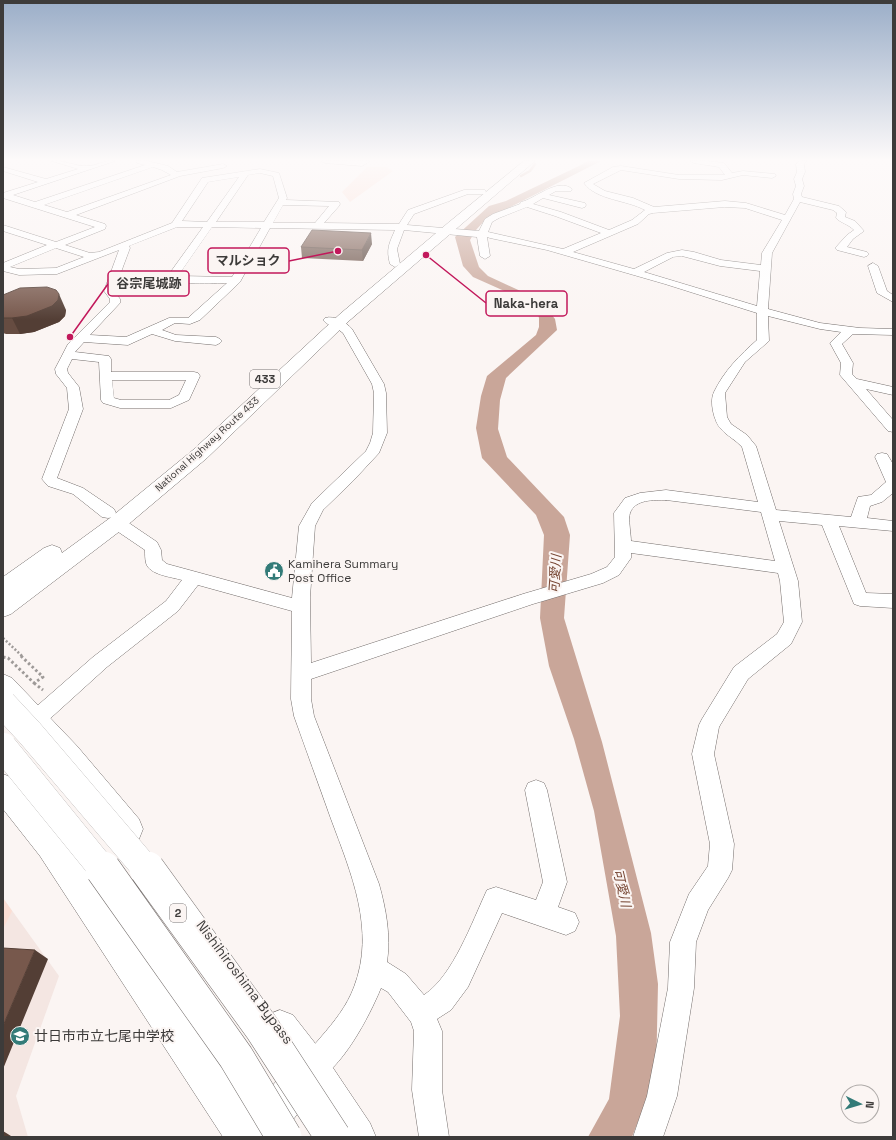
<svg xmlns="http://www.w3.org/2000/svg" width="896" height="1140" font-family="'Space Grotesk','Noto Sans JP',sans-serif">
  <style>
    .built { fill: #f4e6e2 }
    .green { fill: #fbded4 }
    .water { fill: #c9a699 }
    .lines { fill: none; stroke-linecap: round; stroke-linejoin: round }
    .stream { stroke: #c9a699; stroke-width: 2.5 }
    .minor-casing { stroke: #746e6c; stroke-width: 1 }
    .major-casing { stroke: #746e6c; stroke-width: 1 }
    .highway-casing { stroke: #746e6c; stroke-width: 1 }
    .path-far1 { stroke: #9e9a98; stroke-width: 2.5; stroke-dasharray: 2 2; stroke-linecap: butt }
    .path { stroke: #9e9a98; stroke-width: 3; stroke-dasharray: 2.5 2.5; stroke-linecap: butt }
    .minor { fill: #fff; fill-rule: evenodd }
    .major { fill: #fff; fill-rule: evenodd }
    .highway { fill: #fff; fill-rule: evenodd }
    .highway-bridge-far1-casing { stroke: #746e6c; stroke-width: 28; stroke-linecap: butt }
    .highway-bridge-casing { stroke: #746e6c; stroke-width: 36; stroke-linecap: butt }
    .highway-bridge-far1 { stroke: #fff; stroke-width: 28 }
    .highway-bridge { stroke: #fff; stroke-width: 35 }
    .wall { fill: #664c41 }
    .shaded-wall { fill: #533e35 }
    .building { fill: #77584c; stroke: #533e35 }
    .labels { text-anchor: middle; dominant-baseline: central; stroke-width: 4; stroke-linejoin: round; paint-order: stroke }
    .far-street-label { font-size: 10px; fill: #3d3b3a; stroke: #fbf5f3 }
    .shield { fill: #fbf5f3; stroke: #767372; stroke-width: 1 }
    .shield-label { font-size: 11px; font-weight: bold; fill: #3d3b3a }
    .poi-label { font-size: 12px; fill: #3d3b3a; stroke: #fbf5f3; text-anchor: start }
    .water-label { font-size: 13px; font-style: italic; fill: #754431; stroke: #fbf5f3 }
    .near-street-label { font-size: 14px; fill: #3d3b3a; stroke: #fbf5f3 }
    .near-poi-label { font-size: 14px; fill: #3d3b3a; stroke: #fbf5f3; text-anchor: start }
    .leader { fill: none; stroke: #c2185b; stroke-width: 1.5 }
    .callout-dot { fill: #c2185b; stroke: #fbf5f3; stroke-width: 1.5 }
    .callout { fill: #fbf5f3; stroke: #c2185b; stroke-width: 1.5 }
    .callout-label { font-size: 13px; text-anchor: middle; font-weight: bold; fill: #3d3b3a }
  </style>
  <rect width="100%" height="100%" fill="#fbf5f3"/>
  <!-- built -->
  <path class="built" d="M3,898L59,976L16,1096L28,1137H3Z"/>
  <!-- green -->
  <path class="green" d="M367,167H386L393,171L350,202L342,192Z
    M3,898L12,911L3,929Z"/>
  <!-- water -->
  <path class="water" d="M587,161H601L485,220L476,230L470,240L479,267L488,276L527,294L544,305L555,319L557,330L506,378L500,400L498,429L507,457L564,517L570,535L564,618L602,742L651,933L658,984L656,1076L632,1137H588L609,1099L620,1016L616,936L594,811L574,739L549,666L540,618L544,535L536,515L482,458L476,428L481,396L487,376L536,335L539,327V318L536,308L520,298L473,277L463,266L455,237L489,206L506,201L581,165Z"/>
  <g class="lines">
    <!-- stream -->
    <path class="stream" d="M521,176L530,171L535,164"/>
    <!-- minor casing -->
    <g class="minor-casing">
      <path id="minor" d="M52,161C65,160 77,167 87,166C97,166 103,160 115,161L13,195L35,202L145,165L137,163L136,161H147L168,166L177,172L223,164L227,166L223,168L180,176L76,215L105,224L106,226L105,229L65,245L90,253L99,252L172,223L202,178L260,169L279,173L287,198L286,200L339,202L340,204L339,206L324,223L399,224L408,210L464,190H485L486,192L485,194H468L414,214L407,225L479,231L485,219L493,214L520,204L521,202C535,199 558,177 572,189L571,191H556L549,195L585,203L586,205L585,207L582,208L543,198L533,204L561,212L609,230L632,220L645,210C627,200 596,200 584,183L613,167L621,166L679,175H725L719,167L694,163L690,161H707L724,163L732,173L743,171L775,174L776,176L772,178L743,175L722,180L679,179L621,170L593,184L605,191L633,198L654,207L725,201L746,203L785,215L794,199L793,194L796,186L794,179L797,172L796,164L799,161H807L804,164L805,172L802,179L804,186L801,194L802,197L839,206L846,212L845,217L855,221L864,231L853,239L847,247L867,252L869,254L867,256L864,257L837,250L835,248L837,246L847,235L854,230C848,224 841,223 836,218L837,213L833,210L800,202L772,253L768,309L820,323L860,328L893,329V335L853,334L842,344L853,363L852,374L857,379L893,387V395L866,389L893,420V432L888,431L840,375L841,363L830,343L841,332L820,329L768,316L769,341L745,362L725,393L727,417L731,424L747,435L756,446L776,510L851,517L858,497L871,495L886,482L875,457L877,454L882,453L887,454L893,464V493L882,502L870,506L867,518L893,521V531L839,526L866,593L893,594V608L860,606L854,604L822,525L779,521L798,581L802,622L791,644L748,679L719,727L714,754L734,844L732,870L728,878L708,910L696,942L694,988L677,1096L663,1137H633L647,1096L668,988L670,942L689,894L708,866L710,844L692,754L699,725L702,719L734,667L777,634L784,622L780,581L778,573L631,553V558L619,575L603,583L533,604L311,679V699L314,716L379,884C386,909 391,936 387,962L406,974L424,995C453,976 472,922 487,890L496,887L536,900L543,882L525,790L528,783L536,780L544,783L547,790L567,882L558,907L575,913L579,922L575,931L566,935L502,913L468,987L451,1010L437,1019L442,1031V1090L449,1137H419L412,1090L414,1031L411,1022L388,992L381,988C369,1017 341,1071 312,1083L302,1079L298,1069C303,1056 312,1048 321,1037C334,1022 347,1006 354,987C376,930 351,873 331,819C319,785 306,750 294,716L291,699L292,611L198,585L178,611L107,667L43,725L36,728L29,725L26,719L29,713L93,657L166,601L182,580C172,577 149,575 146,563C145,559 145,554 145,550L111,527L109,523L111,519L117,518L123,519L157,542L161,550L162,560L167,564L292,598L299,526L312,503L366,451L370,443L373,433L374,393L372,384L343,333C337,327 328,326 323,320L325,318C334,315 346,322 352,329L384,384L386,393L387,433L379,453L353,481L323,510L315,526L310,597L311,663L523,594L591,574L607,567L615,557L614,513L625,498L640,493L666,490L758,502L742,447C736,440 727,436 721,429C714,422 709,401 714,392C724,371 740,355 757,340V313L665,284L547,250L490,238L487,237L490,256L485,259L480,256L477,237L404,230L397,249L400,264L395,267L390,264C386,249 389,244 395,230L270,228L240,282L200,320L190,324L175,323L162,330L176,335L216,337L220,339L222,341L220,343L216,345L175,341L152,334L128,345L84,342L75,352L109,356L111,359V372H194L198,373L200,376L189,400L171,408H120L103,403L101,400L99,362L72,359L67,369L68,373L79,387L83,409L57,478L83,488L114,509L116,513L114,517L108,518L102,517L73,494L48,486L42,479L69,409L67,388L56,374L55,369L68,344L110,302V299L104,291L119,250L57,274L19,275L3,271V263L47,245L3,231V225L56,242L95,227L3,198V193L38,182L3,171V167L46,179L78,169ZM153,167L162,170L171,175L67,212L44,205ZM260,173L273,176L279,198L264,222H216L248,175ZM239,177L207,222L182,221L208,182ZM283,205L329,206L315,223H273ZM527,207L555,216L601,233L563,249L488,232L492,222L499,218ZM725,207L745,208L782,220L762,253L761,265L721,260L694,252L682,250L667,253L634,269L573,252L638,224L649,214L653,213ZM177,227H203L167,277C175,286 214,283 227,283L188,318H169L126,337L90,335L120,303V299L114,291L130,248L129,246ZM212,227L261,228L232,277L178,276ZM56,248L84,257L56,268L19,269L10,267ZM682,256L720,266L760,271L757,306L644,272L673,257ZM112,380H186L179,395L169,400H121L114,398ZM666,500L761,512L775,561L631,541C631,535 628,519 630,513C635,499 654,500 666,500Z
        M321,161H370L362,166L325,163Z
        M873,263L878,266L887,291L893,295V302L877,293L868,266Z"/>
    </g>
    <!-- major casing -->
    <g class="major-casing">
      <path id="major" d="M306,1057L319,1063L325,1076L319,1089L278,1137H232L238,1123L293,1063Z"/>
    </g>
    <!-- highway casing -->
    <g class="highway-casing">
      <path id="highway" d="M524,161H535L350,320L207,458L124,528L11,614L3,617V577L44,548L52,545L60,548L62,553L110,518L193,450L340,314L448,223Z
        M3,674L12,678L77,746L139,819L143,829L139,839L128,844L117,839L58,764L3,702Z
        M3,774L13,778L62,834L260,1123L266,1137H223L40,856L3,809Z
        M280,1010L293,1015L325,1056L370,1123L376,1137H333L299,1082L267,1041L262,1028L267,1015Z"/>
    </g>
    <!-- path-far1 -->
    <path class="path-far1" d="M3,638L22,656"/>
    <!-- path -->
    <path class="path" d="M3,657L8,658L34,683L43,677L20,655
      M34,683L43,690"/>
    <!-- minor -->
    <use href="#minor" class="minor"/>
    <!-- major -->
    <use href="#major" class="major"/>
    <!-- highway -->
    <use href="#highway" class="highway"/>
    <!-- highway-bridge-far1 casing -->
    <g class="highway-bridge-far1-casing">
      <path id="highway-bridge-far1" d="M3,704L30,733L147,870
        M3,747L103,870"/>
    </g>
    <!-- highway-bridge casing -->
    <g class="highway-bridge-casing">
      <path id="highway-bridge" d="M103,869L236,1057L284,1137
        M147,869L262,1028L333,1137"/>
    </g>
    <!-- highway-bridge-far1 -->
    <use href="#highway-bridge-far1" class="highway-bridge-far1"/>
    <!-- highway-bridge -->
    <use href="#highway-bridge" class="highway-bridge"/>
  </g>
  <!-- wall -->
  <path class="wall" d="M372,244L363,261L302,258L301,247Z
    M3,295L66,310L65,316L59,322L34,332L20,334H6L3,333Z"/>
  <!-- shaded-wall -->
  <path class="shaded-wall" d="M371,233L372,244L363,261L362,250Z
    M59,294L66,310L65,316L59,322L34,332L20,334L12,318Z
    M35,950L48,959L3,1069V1026Z
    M3,1131L11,1136V1137H3Z"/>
  <!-- building -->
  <path class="building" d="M312,230L371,233L362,250L301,247Z
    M47,287L56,290L59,294L58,300L52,306L27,316L12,318H3V295L20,288Z
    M3,948L35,950L3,1026Z"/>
  <!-- sky -->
  <linearGradient id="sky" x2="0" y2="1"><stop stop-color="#9baec8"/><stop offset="0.5" stop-color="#fdfafa"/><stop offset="1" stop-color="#fdfafa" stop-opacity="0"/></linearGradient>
  <rect width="896" height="320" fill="url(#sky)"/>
  <!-- icons -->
  <defs>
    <g id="civic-disc" transform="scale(1)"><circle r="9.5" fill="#337b78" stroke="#fbf5f3"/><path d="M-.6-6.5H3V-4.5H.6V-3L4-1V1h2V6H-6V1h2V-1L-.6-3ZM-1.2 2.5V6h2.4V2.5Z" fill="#fff"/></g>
    <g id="school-disc" transform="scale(1)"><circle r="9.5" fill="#337b78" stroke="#fbf5f3"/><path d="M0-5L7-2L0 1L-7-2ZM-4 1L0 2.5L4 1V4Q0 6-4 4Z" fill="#fff"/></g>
  </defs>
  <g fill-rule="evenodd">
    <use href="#civic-disc" x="274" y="571"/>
    <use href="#school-disc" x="20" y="1036"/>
  </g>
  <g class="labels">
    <!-- far-street labels -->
    <g class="far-street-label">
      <text transform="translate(207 444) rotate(-42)">National Highway Route 433</text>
    </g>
    <!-- shield labels -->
    <g class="shield">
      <rect x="250" y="370" width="30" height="18" rx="3"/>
      <rect x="170" y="904" width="16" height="18" rx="3"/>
    </g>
    <g class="shield-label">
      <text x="265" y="379">433</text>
      <text x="178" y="913">2</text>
    </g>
    <!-- poi labels -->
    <g class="poi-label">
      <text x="288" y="564">Kamihera Summary<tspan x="288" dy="14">Post Office</tspan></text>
    </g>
    <!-- water labels -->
    <g class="water-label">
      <text transform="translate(555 574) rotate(-86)">可愛川</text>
      <text transform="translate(622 888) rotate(77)">可愛川</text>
    </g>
    <!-- near-street labels -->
    <g class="near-street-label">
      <text transform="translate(245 982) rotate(53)">Nishihiroshima Bypass</text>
    </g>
    <!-- near-poi labels -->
    <g class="near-poi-label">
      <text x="34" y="1036">廿日市市立七尾中学校</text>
    </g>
  </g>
  <!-- callouts -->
  <path class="leader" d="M338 251L289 261M70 337L108 284M426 255L486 303"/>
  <g class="callout-dot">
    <circle cx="338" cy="251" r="4"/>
    <circle cx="70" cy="337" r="4"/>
    <circle cx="426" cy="255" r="4"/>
  </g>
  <g class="callout">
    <rect x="208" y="248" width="81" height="25" rx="4"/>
    <rect x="108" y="271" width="81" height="25" rx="4"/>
    <rect x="486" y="291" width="81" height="25" rx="4"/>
  </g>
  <g class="callout-label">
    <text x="248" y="265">マルショク</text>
    <text x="149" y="288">谷宗尾城跡</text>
    <text x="526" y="308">Naka-hera</text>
  </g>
  <!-- border -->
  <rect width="896" height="1140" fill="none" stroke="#3d3b3a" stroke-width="8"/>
  <!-- north arrow -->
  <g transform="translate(860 1104) rotate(95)"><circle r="19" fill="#fbf5f3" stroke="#afaba9"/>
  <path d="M0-3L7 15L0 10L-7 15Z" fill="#337b78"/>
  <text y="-6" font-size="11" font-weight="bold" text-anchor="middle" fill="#3d3b3a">N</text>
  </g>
</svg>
